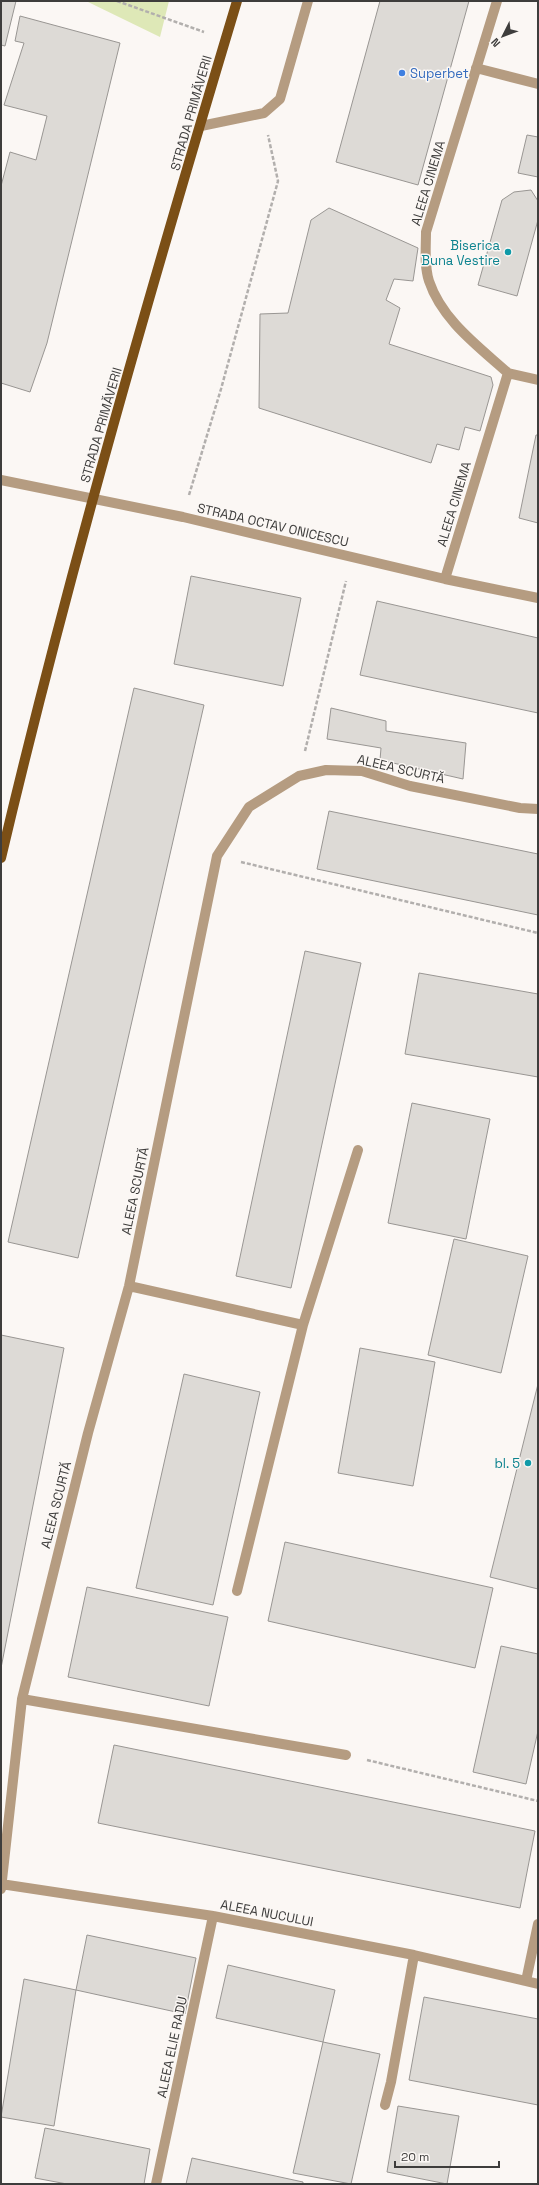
<svg xmlns="http://www.w3.org/2000/svg" width="539" height="2185" font-family="'Space Grotesk',sans-serif">
  <style>
    .green { fill: #dee8b7 }
    .building { fill: #dddad6; stroke: #999693 }
    .lines { fill: none; stroke-linecap: round; stroke-linejoin: round }
    .path { stroke: #b2afad; stroke-width: 2.5; stroke-dasharray: 4 2; stroke-linecap: butt }
    .minor { stroke: #b59c81; stroke-width: 10 }
    .major { stroke: #7b4f16; stroke-width: 10 }
    .shop-dot { fill: #3f7fe0; stroke: #fbf7f4; stroke-width: 1.5 }
    .culture-dot { fill: #0f9aa8; stroke: #fbf7f4; stroke-width: 1.5 }
    .labels { text-anchor: middle; dominant-baseline: central; stroke-width: 3; stroke-linejoin: round; paint-order: stroke }
    .shop-label { font-size: 13px; fill: #366cbe; stroke: #fbf7f4; text-anchor: start }
    .street-label { font-size: 13px; fill: #3e3d3c; stroke: #fbf7f4 }
    .culture-label { font-size: 13px; fill: #0d838f; stroke: #fbf7f4; text-anchor: end }
  </style>
  <rect width="100%" height="100%" fill="#fbf7f4"/>
  <!-- green -->
  <path class="green" d="M86,1H169L160,37Z"/>
  <!-- building -->
  <path class="building" d="M1,1H16L5,46L1,45Z
    M380,1H469L418,185L336,162Z
    M20,16L120,43L47,343L30,392L1,383V186L10,152L36,160L47,116L4,105L24,43L15,41Z
    M527,135L538,137V177L518,173Z
    M531,190L538,201V220L517,296L478,285L502,200L514,192Z
    M329,208L418,248L413,281L394,279L386,300L400,308L389,344L491,377L493,385L480,431L465,427L459,450L437,444L431,463L259,408L260,314L288,313L311,220Z
    M536,435H538V523L519,518Z
    M191,576L301,598L283,686L174,664Z
    M377,601L538,638V713L360,675Z
    M134,688L204,705L78,1258L8,1242Z
    M331,708L386,721V731L466,743L463,779L380,760L381,748L327,739Z
    M329,811L538,854V915L317,869Z
    M305,951L361,963L291,1288L236,1276Z
    M419,973L538,994V1077L405,1054Z
    M412,1103L490,1119L466,1239L388,1223Z
    M454,1239L528,1256L501,1373L428,1355Z
    M1,1335L64,1348L1,1668Z
    M360,1348L435,1362L413,1486L338,1473Z
    M184,1374L260,1392L213,1605L136,1588Z
    M538,1384V1589L490,1577Z
    M285,1542L493,1588L475,1668L268,1621Z
    M87,1587L228,1617L209,1706L68,1677Z
    M501,1646L538,1654V1731L526,1784L473,1772Z
    M114,1745L535,1831L520,1908L98,1823Z
    M87,1935L196,1958L185,2014L76,1990Z
    M228,1965L335,1990L323,2042L216,2018Z
    M24,1979L76,1990L54,2126L1,2117Z
    M424,1997L538,2019V2105L409,2080Z
    M323,2042L380,2054L351,2184L293,2173Z
    M398,2106L459,2116L447,2184L387,2172Z
    M45,2128L150,2149L144,2184H67L35,2178Z
    M192,2158L303,2182V2184H186Z"/>
  <g class="lines">
    <!-- path -->
    <path class="path" d="M117,1L204,32
      M189,495L221,389L278,181L268,135
      M305,751L346,581
      M241,862L538,933
      M367,1760L538,1801"/>
    <!-- minor -->
    <path class="minor" d="M476,68L538,84
      M201,126L264,113L280,99L308,1
      M508,373L538,380
      M1,480L183,517L445,579L538,598
      M445,579L508,373C478,346 442,320 429,281C424,266 426,247 426,232L497,1
      M129,1286L303,1325
      M237,1591L303,1325L358,1150
      M22,1699L346,1755
      M1,1884L213,1916L414,1955L538,1984
      M1,1889L22,1699L88,1433L129,1286L217,856L249,807L299,776L326,770L362,771L410,786L520,808L538,809
      M526,1981L538,1924
      M385,2105L391,2082L414,1955
      M156,2184L213,1916"/>
    <!-- major -->
    <path class="major" d="M1,858C69,570 152,284 237,1"/>
  </g>
  <!-- markers -->
  <circle class="shop-dot" cx="402" cy="73" r="4"/>
  <g class="culture-dot">
    <circle cx="508" cy="252" r="4"/>
    <circle cx="528" cy="1463" r="4"/>
  </g>
  <g class="labels">
    <!-- shop labels -->
    <g class="shop-label">
      <text x="410" y="73">Superbet</text>
    </g>
    <!-- street labels -->
    <g class="street-label">
      <text transform="translate(191 113) rotate(-74)">STRADA PRIMĂVERII</text>
      <text transform="translate(428 183) rotate(-73)">ALEEA CINEMA</text>
      <text transform="translate(101 425) rotate(-74)">STRADA PRIMĂVERII</text>
      <text transform="translate(454 504) rotate(-73)">ALEEA CINEMA</text>
      <text transform="translate(273 525) rotate(13)">STRADA OCTAV ONICESCU</text>
      <text transform="translate(401 769) rotate(13)">ALEEA SCURTĂ</text>
      <text transform="translate(135 1191) rotate(-78)">ALEEA SCURTĂ</text>
      <text transform="translate(56 1505) rotate(-76)">ALEEA SCURTĂ</text>
      <text transform="translate(267 1913) rotate(11)">ALEEA NUCULUI</text>
      <text transform="translate(172 2047) rotate(-78)">ALEEA ELIE RADU</text>
    </g>
    <!-- culture labels -->
    <g class="culture-label">
      <text x="500" y="245">Biserica<tspan x="500" dy="15">Buna Vestire</tspan></text>
      <text x="520" y="1463">bl. 5</text>
    </g>
  </g>
  <!-- border -->
  <rect width="539" height="2185" fill="none" stroke="#3e3d3c" stroke-width="4"/>
  <!-- north arrow -->
  <g transform="translate(503 36) rotate(228)" stroke="#fbf7f4" stroke-width="3" paint-order="stroke">
  <path d="M0-3L7 15L0 10L-7 15Z" fill="#3e3d3c"/>
  <text y="-6" font-size="11" font-weight="bold" text-anchor="middle" fill="#3e3d3c">N</text>
  </g>
  <!-- scale -->
  <path d="M395 2161v6h104v-6" fill="none" stroke="#3e3d3c" stroke-width="2"/>
  <text x="401" y="2161" font-size="12" fill="#3e3d3c" stroke="#fbf7f4" stroke-width="3" paint-order="stroke">20 m</text>
</svg>
